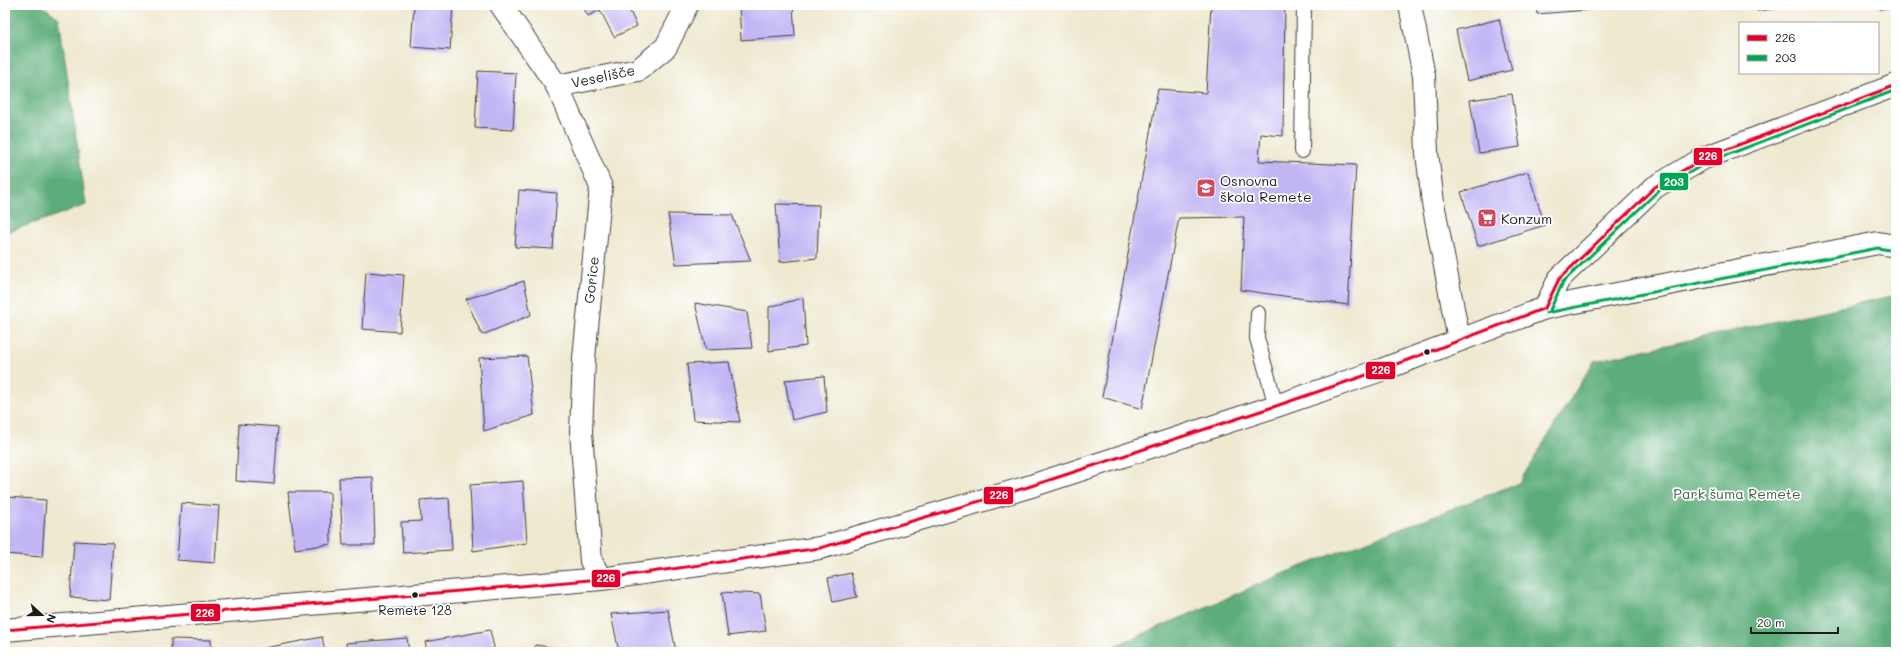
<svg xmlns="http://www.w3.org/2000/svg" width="1901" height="657" font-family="Mali,sans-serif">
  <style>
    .forest { fill: #5dad7a; stroke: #3c644b }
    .building { fill: #c1b5f4 }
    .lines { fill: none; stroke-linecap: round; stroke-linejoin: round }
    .service-casing { stroke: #3c3b37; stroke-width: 16 }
    .minor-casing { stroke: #3c3b37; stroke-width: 24 }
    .tertiary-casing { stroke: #3c3b37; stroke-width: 24 }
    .secondary-casing { stroke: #3c3b37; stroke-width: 24 }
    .service { stroke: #fff; stroke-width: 14 }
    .minor { stroke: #fff; stroke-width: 22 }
    .tertiary { stroke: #fff; stroke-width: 22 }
    .secondary { stroke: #fff; stroke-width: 22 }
    .bus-1-casing { stroke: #fff; stroke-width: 6 }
    .bus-2-casing { stroke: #fff; stroke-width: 6 }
    .bus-1 { stroke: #e4002b; stroke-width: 3 }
    .bus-2 { stroke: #00a651; stroke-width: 3 }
    .bus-dot { fill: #1c1c1c; stroke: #fff; stroke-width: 1.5 }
    .labels { text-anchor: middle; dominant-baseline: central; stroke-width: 3.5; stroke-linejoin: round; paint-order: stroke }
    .bus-label { font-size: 13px; fill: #1c1c1c; stroke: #fff }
    .street-label { font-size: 14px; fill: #1c1c1c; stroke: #fff }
    .poi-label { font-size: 14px; fill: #1c1c1c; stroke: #fff; text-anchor: start }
    .park-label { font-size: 14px; fill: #3e614a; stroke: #fff }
    .line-badge { stroke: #fff; stroke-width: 1.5 }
    .badge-label { font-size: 11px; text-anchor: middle; font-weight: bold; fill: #fff }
  </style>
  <rect width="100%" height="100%" fill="#fff"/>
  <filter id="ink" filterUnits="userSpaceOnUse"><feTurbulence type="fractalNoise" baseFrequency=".025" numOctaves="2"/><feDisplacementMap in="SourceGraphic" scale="8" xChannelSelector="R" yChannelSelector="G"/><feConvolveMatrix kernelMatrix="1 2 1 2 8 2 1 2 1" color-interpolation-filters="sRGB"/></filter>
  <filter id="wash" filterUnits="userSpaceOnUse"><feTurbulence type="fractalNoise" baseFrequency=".012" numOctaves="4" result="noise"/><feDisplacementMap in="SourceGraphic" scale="16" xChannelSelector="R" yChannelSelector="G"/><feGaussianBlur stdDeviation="0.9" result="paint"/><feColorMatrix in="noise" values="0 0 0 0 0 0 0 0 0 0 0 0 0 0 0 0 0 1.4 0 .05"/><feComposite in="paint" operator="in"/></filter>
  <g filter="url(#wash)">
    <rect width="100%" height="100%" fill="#efe9d0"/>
    <!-- forest -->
    <path class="forest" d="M5,5H41L59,18L86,205L5,233Z
      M1896,295V652H1101L1292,570L1519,483L1594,361Z"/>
    <g id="blocks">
      <!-- building -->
      <path class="building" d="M414,5H453L450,50L411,47Z
        M582,5H627L637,26L614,37L600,10L588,16Z
        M739,5H793L795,36L741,40Z
        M1211,5H1285L1283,136L1261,134L1259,161L1356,165L1348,305L1241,290L1244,217L1179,218L1142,409L1102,397L1158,89L1206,93Z
        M1536,5H1588V10L1537,14Z
        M1757,5H1797V6L1757,11Z
        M1879,5H1893V6L1880,9Z
        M1499,19L1512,70L1467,81L1456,30Z
        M478,71L516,73L513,130L475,128Z
        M1512,94L1520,147L1479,153L1470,100Z
        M1528,172L1545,225L1478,246L1461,192Z
        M519,190L557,193L553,249L515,247Z
        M776,204L819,205L817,258L780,262Z
        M668,214L732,215L751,261L676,264Z
        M366,272L404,275L400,332L362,329Z
        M524,281L531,315L482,335L466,299Z
        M803,298L806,346L769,351V307Z
        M695,303L747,312L752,348L706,350Z
        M527,356L534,415L484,431L479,358Z
        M729,362L740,422L693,420L687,364Z
        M824,376L827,412L792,420L785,380Z
        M239,424L278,427L274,484L236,481Z
        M373,477L375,545H343L339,478Z
        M523,481L527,543L473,551L470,485Z
        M288,492H330L331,544L295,549Z
        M7,497L46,500L42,557L5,554Z
        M449,498L452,550L403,553L401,522L421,521L420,500Z
        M181,503L219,506L215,563L177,560Z
        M74,541L113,543L109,600L70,597Z
        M851,573L857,597L833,602L828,578Z
        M722,592L760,594L766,631L728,636Z
        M668,610L676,652H619L611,614Z
        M490,630L495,652H428L425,642Z
        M322,637L325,652H249V651Z
        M407,638L409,652H347L346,643Z
        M171,639L211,640V652H171Z
        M535,645L583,651V652H536Z"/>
    </g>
  </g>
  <g filter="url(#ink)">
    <use href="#blocks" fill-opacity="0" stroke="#3c3b37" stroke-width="1"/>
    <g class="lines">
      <!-- service casing -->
      <g class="service-casing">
        <path id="service" d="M1302,151L1304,5
          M1258,313L1257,338L1276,406"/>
      </g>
      <!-- minor casing -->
      <g class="minor-casing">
        <path id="minor" d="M1410,5L1424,76L1427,153L1433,203L1459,340
          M557,86L638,70L666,47L687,5"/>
      </g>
      <!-- tertiary casing -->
      <g class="tertiary-casing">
        <path id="tertiary" d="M501,5L557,86L601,187L584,358L581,432L591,561L601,579
          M5,630L601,579L820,548L1028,487L1276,406L1381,370L1545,308"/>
      </g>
      <!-- secondary casing -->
      <g class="secondary-casing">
        <path id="secondary" d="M1545,308L1559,279L1655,187L1704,158L1896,85
          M1545,308L1878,243L1896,246"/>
      </g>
      <!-- service -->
      <use href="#service" class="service"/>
      <!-- minor -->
      <use href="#minor" class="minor"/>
      <!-- tertiary -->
      <use href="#tertiary" class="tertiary"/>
      <!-- secondary -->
      <use href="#secondary" class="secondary"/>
      <!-- bus-1 casing -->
      <g class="bus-1-casing">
        <path id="bus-1" d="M5,630L601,579L820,548L1028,487L1276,406L1381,370L1545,308L1559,279L1655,187L1704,158L1896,85"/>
      </g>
      <!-- bus-2 casing -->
      <g class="bus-2-casing">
        <path id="bus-2" d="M1550,310L1563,282L1658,191L1706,163L1896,90
          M1546,313L1878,248L1895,251"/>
      </g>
      <!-- bus-1 -->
      <use href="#bus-1" class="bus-1"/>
      <!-- bus-2 -->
      <use href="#bus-2" class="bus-2"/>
    </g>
  </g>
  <!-- icons -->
  <defs>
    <g id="school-square" transform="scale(1)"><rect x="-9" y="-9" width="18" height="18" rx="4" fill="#d1495b" stroke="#fff"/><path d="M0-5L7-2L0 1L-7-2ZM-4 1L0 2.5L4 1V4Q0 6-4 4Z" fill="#fff"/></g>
    <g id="supermarket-square" transform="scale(1)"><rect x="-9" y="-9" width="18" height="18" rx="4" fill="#d1495b" stroke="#fff"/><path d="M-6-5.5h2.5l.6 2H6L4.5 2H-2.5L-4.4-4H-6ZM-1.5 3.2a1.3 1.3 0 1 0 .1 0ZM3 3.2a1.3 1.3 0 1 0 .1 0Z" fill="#fff"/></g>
  </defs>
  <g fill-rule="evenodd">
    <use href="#school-square" x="1206" y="188"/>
    <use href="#supermarket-square" x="1487" y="218"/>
  </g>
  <!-- markers -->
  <g class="bus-dot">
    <circle cx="1427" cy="352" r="3.5"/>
    <circle cx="415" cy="595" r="3.5"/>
  </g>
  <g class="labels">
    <!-- bus labels -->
    <g class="bus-label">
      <text x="415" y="609">Remete 128</text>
    </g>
    <!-- street labels -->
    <g class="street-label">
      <text transform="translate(603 76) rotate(-12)">Veselišče</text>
      <text transform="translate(591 280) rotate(-84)">Gorice</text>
    </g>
    <!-- poi labels -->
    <g class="poi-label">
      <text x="1220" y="180">Osnovna<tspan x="1220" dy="16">škola Remete</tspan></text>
      <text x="1501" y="218">Konzum</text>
    </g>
    <!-- park labels -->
    <g class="park-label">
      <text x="1737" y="493">Park šuma Remete</text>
    </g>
  </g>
  <g class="line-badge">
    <rect x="1693" y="147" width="30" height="19" rx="4" fill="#e4002b"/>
    <rect x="1659" y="172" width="30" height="19" rx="4" fill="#00a651"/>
    <rect x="1365" y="361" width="31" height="19" rx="4" fill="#e4002b"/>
    <rect x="983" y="486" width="31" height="19" rx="4" fill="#e4002b"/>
    <rect x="591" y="569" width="30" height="19" rx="4" fill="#e4002b"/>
    <rect x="190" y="603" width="31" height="19" rx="4" fill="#e4002b"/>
  </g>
  <g class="badge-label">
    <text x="1708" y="160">226</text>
    <text x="1674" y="186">203</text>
    <text x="1381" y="374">226</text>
    <text x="999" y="499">226</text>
    <text x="606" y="582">226</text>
    <text x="205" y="617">226</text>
  </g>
  <!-- margin -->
  <rect width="1901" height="657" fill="none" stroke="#fff" stroke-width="20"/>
  <!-- legend -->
  <rect x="1739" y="22" width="140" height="52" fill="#ffffff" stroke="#a4a4a4"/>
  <rect x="1747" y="35" width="20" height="6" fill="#e4002b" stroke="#a4a4a4"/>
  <text x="1775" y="42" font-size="12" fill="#1c1c1c">226</text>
  <rect x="1747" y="55" width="20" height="6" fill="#00a651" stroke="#a4a4a4"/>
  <text x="1775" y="62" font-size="12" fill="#1c1c1c">203</text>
  <!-- north arrow -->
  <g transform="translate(42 615) rotate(111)" stroke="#ffffff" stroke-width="3" paint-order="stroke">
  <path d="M0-3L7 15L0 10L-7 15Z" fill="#1c1c1c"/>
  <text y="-6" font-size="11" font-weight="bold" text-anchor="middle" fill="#1c1c1c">N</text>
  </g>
  <!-- scale -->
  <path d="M1751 627v6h87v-6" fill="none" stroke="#1c1c1c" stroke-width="2"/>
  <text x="1757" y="627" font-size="12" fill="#1c1c1c" stroke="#ffffff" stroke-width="3" paint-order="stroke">20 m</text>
</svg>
